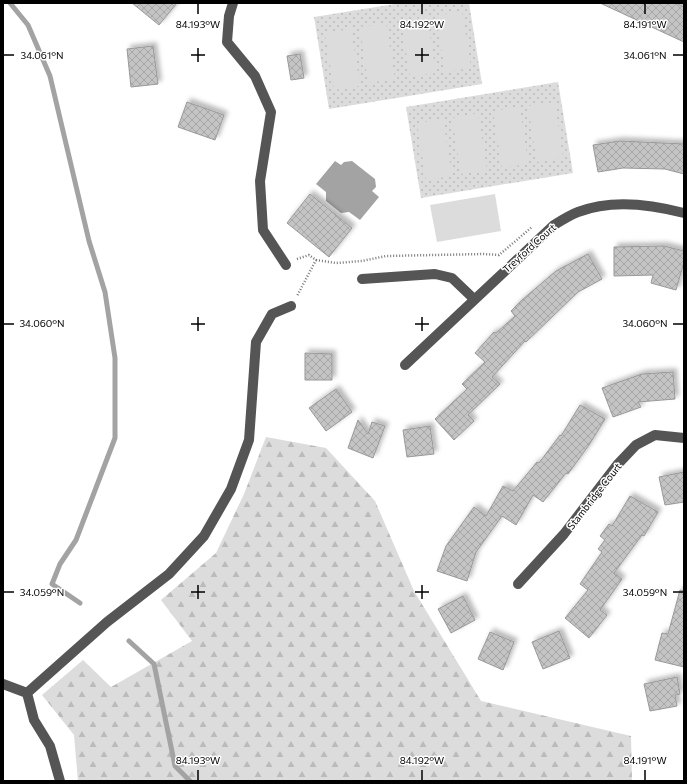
<svg xmlns="http://www.w3.org/2000/svg" width="687" height="784" font-family="Commissioner,sans-serif">
  <style>
    .grass { fill: url(#grass-dots) }
    .forest { fill: url(#forest-firs) }
    .garden { fill: #dcdcdc }
    .water { fill: #a3a3a3 }
    .lines { fill: none; stroke-linecap: round; stroke-linejoin: round }
    .stream { stroke: #a3a3a3; stroke-width: 5 }
    .building { fill: url(#building-cross-hatch); stroke: #999; filter: url(#shadow) }
    .path { stroke: #777; stroke-width: 2.5; stroke-dasharray: 1 2; stroke-linecap: butt }
    .minor { stroke: #555; stroke-width: 10 }
    .ticks { fill: none; stroke: #000; stroke-width: 1.5 }
    .labels { text-anchor: middle; dominant-baseline: central; stroke-width: 3; stroke-linejoin: round; paint-order: stroke }
    .street-label { font-size: 10px; fill: #000; stroke: #fff }
    .ticks-label { font-size: 10px; text-anchor: middle; fill: #000; stroke: #fff; stroke-width: 3; stroke-linejoin: round; paint-order: stroke }
  </style>
  <defs>
    <pattern id="grass-dots" width="8" height="8" patternUnits="userSpaceOnUse"><rect width="8" height="8" fill="#dcdcdc"/><path d="M2 2h.1M6 6h.1" fill="none" stroke="#bbb" stroke-width="1.8" stroke-linecap="round"/></pattern>
    <pattern id="forest-firs" width="22" height="20" patternUnits="userSpaceOnUse"><rect width="22" height="20" fill="#dcdcdc"/><path d="M5 1l3.5 6h-7zM16 11l3.5 6h-7z" fill="#bbb"/></pattern>
    <pattern id="building-cross-hatch" width="8" height="8" patternUnits="userSpaceOnUse"><rect width="8" height="8" fill="#c4c4c4"/><path d="M0 0l8 8M0 8l8-8" fill="none" stroke="#a7a7a7"/></pattern>
    <filter id="shadow"><feDropShadow dx="3.5" dy="-3.5" stdDeviation="2" flood-color="#0004"/></filter>
  </defs>
  <rect width="100%" height="100%" fill="#fff"/>
  <!-- grass -->
  <path class="grass" d="M401,3H469L482,84L329,109L314,17Z
    M558,82L573,173L421,198L406,107Z"/>
  <!-- forest -->
  <path class="forest" d="M266,437L326,448L375,501L414,591L481,701L631,736L632,781H78L74,735L42,695L83,660L111,687L192,641L161,600L216,553L244,494Z"/>
  <!-- garden -->
  <path class="garden" d="M462,11L471,68L445,72L436,15Z
    M427,17L436,73L410,77L401,21Z
    M386,23L395,79L368,83L360,27Z
    M351,29L360,86L334,90L325,33Z
    M555,102L563,158L537,162L528,106Z
    M520,107L528,164L502,168L493,111Z
    M478,113L487,170L461,174L452,118Z
    M443,119L452,176L426,180L417,123Z
    M495,194L501,231L437,242L430,205Z"/>
  <!-- water -->
  <path class="water" d="M335,161L341,165L344,162L352,161L375,179L376,187L372,191L379,197L360,220L349,212L341,213L326,201V192L316,184Z"/>
  <g class="lines">
    <!-- stream -->
    <path class="stream" d="M10,3L28,25L50,76L89,241L105,292L115,358V438L76,540L60,564L52,584L80,603
      M129,641L154,664L175,766L190,781"/>
  </g>
  <!-- building -->
  <path class="building" d="M132,3H177L159,25Z
    M600,3H676L684,7V42Z
    M153,46L158,84L131,87L127,49Z
    M300,54L304,78L291,80L287,56Z
    M187,102L224,115L215,140L178,127Z
    M620,141L684,144V174L665,169L623,168L598,172L593,145Z
    M310,194L352,228L329,257L287,223Z
    M664,246L684,251V262L676,290L651,283L653,275L614,276V247Z
    M588,254L602,279L578,292L526,342L525,341L492,377L500,384L468,415L474,421L454,440L435,419L467,389L462,384L485,362L475,353L494,332L496,333L515,316L511,311L522,300L556,271Z
    M305,353L332,354V380H305Z
    M673,372L675,399L638,402L641,407L613,417L602,388L642,374Z
    M336,389L352,412L326,431L309,408Z
    M580,405L605,419L589,445L568,474L566,473L543,502L533,495L516,525L502,516L476,552L467,581L437,571L446,546L474,507L486,516L503,486L513,491L537,462L539,463L560,435L561,436Z
    M358,420L368,434L372,422L385,426L373,458L348,448Z
    M430,426L434,454L407,457L403,430Z
    M684,472V502L665,505L659,477Z
    M630,496L658,512L644,536L642,535L614,573L622,579L600,610L607,615L589,638L565,618L588,590L580,584L602,552L598,549L605,540L600,536L609,524L612,526Z
    M680,590L684,591V667L655,660L662,633L668,634Z
    M463,596L475,620L451,633L438,609Z
    M559,631L570,658L543,669L532,642Z
    M490,632L514,642L503,670L478,659Z
    M677,677L680,694L675,695L677,706L650,711L644,684Z"/>
  <g class="lines">
    <!-- path -->
    <path class="path" d="M297,259L309,255L316,260L297,296
      M316,260L336,263L362,261L386,256L484,254L499,255L532,227"/>
    <!-- minor -->
    <path class="minor" d="M233,3L229,16L227,42L255,76L271,112L260,181L263,230L286,265
      M362,279L435,274L452,278L474,299
      M405,365L554,225C562,220 570,215 578,212C611,199 650,204 684,213
      M518,584L564,534L617,465L636,445L655,435L684,438
      M3,684L27,693L34,720L50,746L60,781
      M27,693L107,622L169,574L204,536L231,489L249,440L256,342L272,314L291,306"/>
  </g>
  <!-- ticks -->
  <path class="ticks" d="M198,4V14M422,4V14M645,4V14M198,48V62M422,48V62M4,55H14M191,55H205M415,55H429M673,55H683M198,317V331M422,317V331M4,324H14M191,324H205M415,324H429M673,324H683M198,585V599M422,585V599M4,592H14M191,592H205M415,592H429M673,592H683M198,770V780M422,770V780M645,770V780"/>
  <g class="labels">
    <!-- street labels -->
    <g class="street-label">
      <text transform="translate(529 248) rotate(-42)">Treyford Court</text>
      <text transform="translate(594 496) rotate(-52)">Stambridge Court</text>
    </g>
  </g>
  <g class="ticks-label">
    <text x="198" y="28">84.193°W</text>
    <text x="422" y="28">84.192°W</text>
    <text x="645" y="28">84.191°W</text>
    <text x="42" y="59">34.061°N</text>
    <text x="645" y="59">34.061°N</text>
    <text x="42" y="327">34.060°N</text>
    <text x="645" y="327">34.060°N</text>
    <text x="42" y="596">34.059°N</text>
    <text x="645" y="596">34.059°N</text>
    <text x="198" y="764">84.193°W</text>
    <text x="422" y="764">84.192°W</text>
    <text x="645" y="764">84.191°W</text>
  </g>
  <!-- border -->
  <rect width="687" height="784" fill="none" stroke="#000000" stroke-width="8"/>
</svg>
